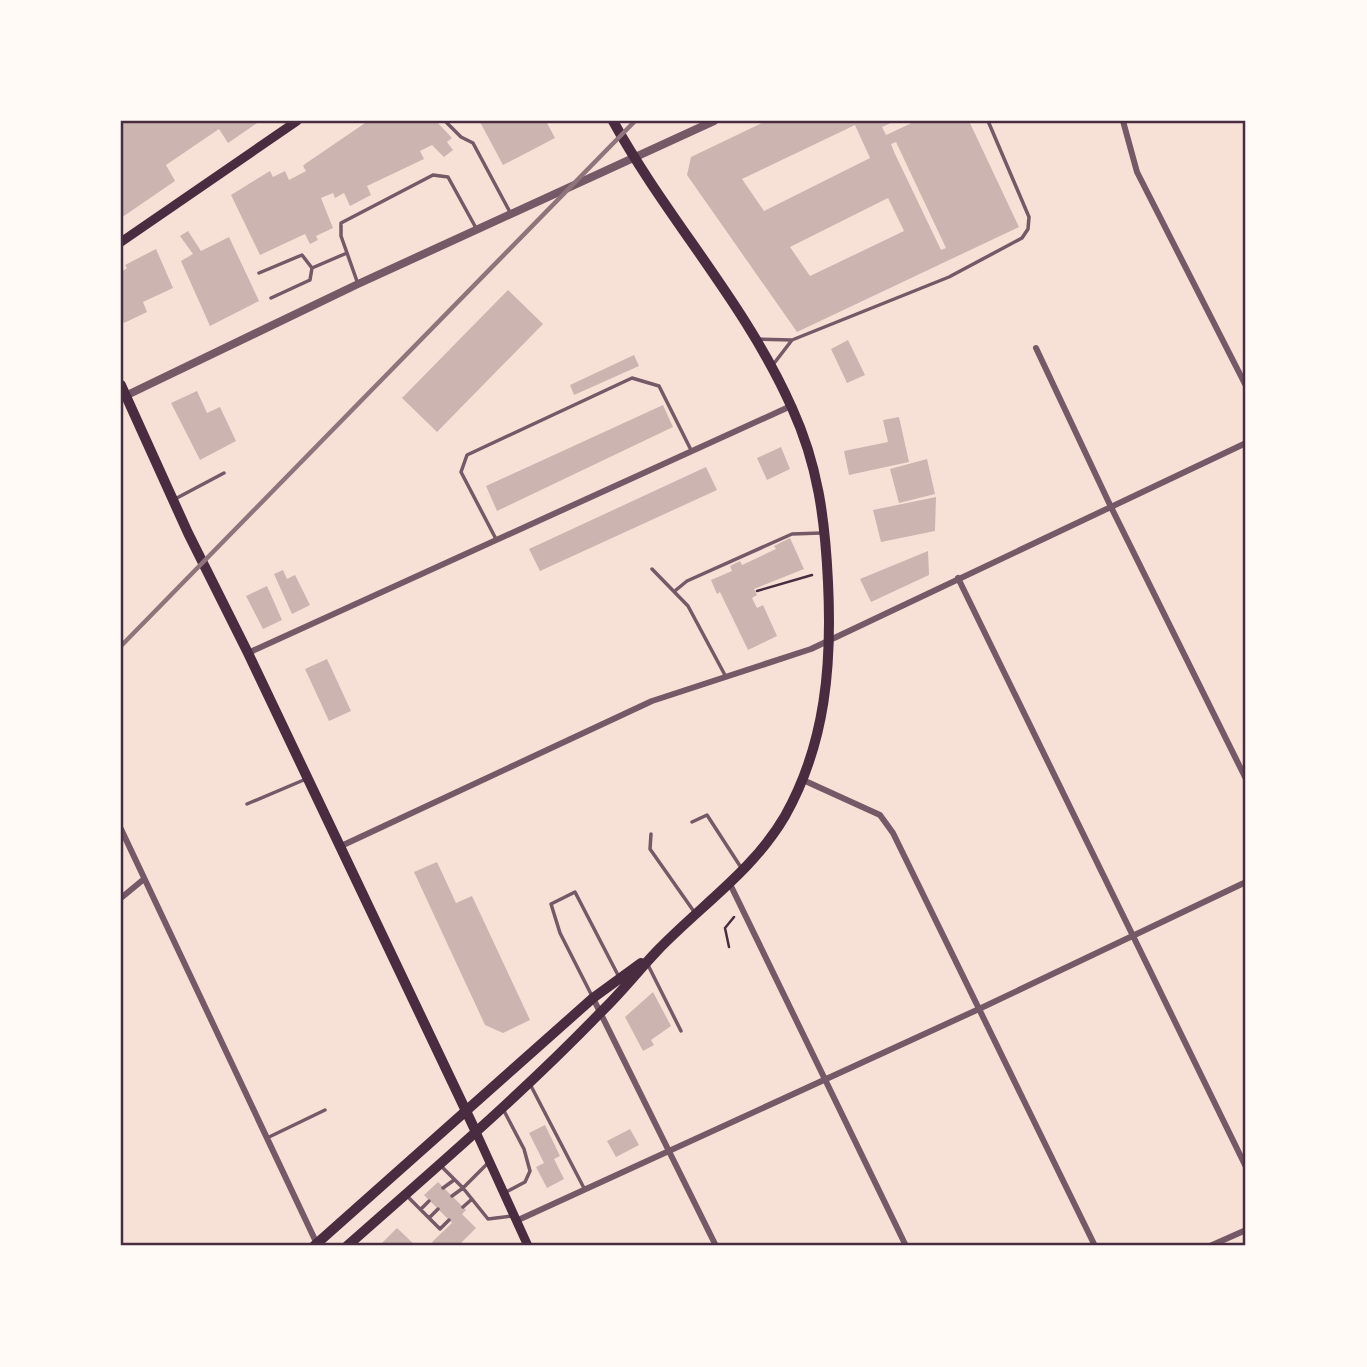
<svg xmlns="http://www.w3.org/2000/svg" width="1367" height="1367" font-family="'Public Sans',sans-serif">
  <style>
    .building { fill: #ccb4b1; fill-rule: evenodd }
    .lines { fill: none; stroke-linecap: round; stroke-linejoin: round }
    .path { stroke: #4a2c40; stroke-width: 2.5 }
    .service { stroke: #755966; stroke-width: 3.5 }
    .minor { stroke: #755966; stroke-width: 6 }
    .tertiary { stroke: #755966; stroke-width: 8 }
    .secondary { stroke: #4a2c40; stroke-width: 9 }
    .primary { stroke: #4a2c40; stroke-width: 10 }
    .trunk { stroke: #4a2c40; stroke-width: 10 }
    .rail { stroke: #8f747c; stroke-width: 4.5 }
    .neatline { fill: none; stroke: #4a2c40; stroke-width: 2.5 }
  </style>
  <rect width="100%" height="100%" fill="#f7e1d7"/>
  <!-- building -->
  <path class="building" d="M121,121H260L228,143L219,129L166,165L175,181L121,218Z
    M368,121H436L452,138L447,142L453,150L444,157L432,145L420,151L424,159L367,186L371,195L350,206L344,193L335,198L333,193L321,198L333,228L316,236L318,240L310,244L305,234L260,255L231,195L270,171L273,177L285,171L289,180L306,171L303,166L305,164Z
    M484,121H546L555,138L503,165L480,122Z
    M766,121H895L882,127L886,135L916,121H969L1019,227L797,332L687,175L691,157ZM855,125L870,158L764,211L742,179ZM896,142L946,248L941,250L895,154L891,144ZM888,198L904,231L810,276L790,247Z
    M188,231L201,251L229,237L259,301L210,326L181,261L193,254L180,236Z
    M156,249L173,288L143,302L147,312L124,323L121,316V272L127,268L125,265Z
    M508,290L543,324L437,432L402,398Z
    M848,340L865,375L847,383L831,349Z
    M634,355L639,366L574,395L570,385Z
    M197,391L207,413L220,407L236,441L200,460L171,403Z
    M663,405L673,427L497,511L486,486Z
    M899,417L909,462L849,475L844,451L888,442L883,420Z
    M781,447L790,469L767,480L757,458Z
    M927,459L935,494L899,503L890,469Z
    M706,467L717,490L540,571L529,549Z
    M936,497L935,531L881,542L873,510Z
    M790,538L804,569L754,589L757,595L752,598L757,608L763,605L777,636L748,650L720,592L717,594L711,580L732,571L730,566L740,561L742,565L776,549L774,546Z
    M928,551L929,575L871,602L860,579Z
    M283,570L287,579L295,575L310,605L292,614L274,574Z
    M267,586L282,620L263,629L246,596Z
    M327,659L351,711L329,721L305,669Z
    M437,862L456,903L472,896L530,1020L503,1033L485,1025L414,872Z
    M653,992L671,1026L651,1040L654,1045L643,1051L625,1017Z
    M545,1125L560,1156L554,1159L564,1179L547,1188L536,1167L544,1163L529,1133Z
    M630,1129L639,1145L616,1157L607,1141Z
    M438,1182L466,1210L462,1214L476,1228L458,1246H437L432,1242L452,1223L424,1195Z
    M397,1228L416,1246H379Z"/>
  <g class="lines">
    <!-- path -->
    <path class="path" d="M757,591L812,575
      M729,947L725,928L734,917"/>
    <!-- service -->
    <path class="service" d="M445,121L461,137L473,143L511,214
      M259,273L302,255L312,268L347,253
      M358,284L341,236V223L433,175L448,177L476,228
      M271,298L310,280L312,268
      M757,339L792,340L949,277L1022,238L1028,229L1029,217L988,121
      M772,366L792,340
      M175,499L224,473
      M496,539L461,472L467,455L632,378L659,386L691,450
      M652,569L688,606L726,677
      M676,590L687,581L792,534L821,533
      M247,804L306,779
      M692,822L707,815L742,869
      M651,834L650,849L695,913
      M648,965L681,1031
      M592,996L560,933L551,904L575,892L619,977
      M531,1086L585,1190
      M503,1109L524,1149L530,1171L525,1182L504,1193
      M267,1138L325,1110
      M441,1166L463,1188L487,1164
      M443,1188L454,1180
      M407,1196L429,1218L438,1209
      M452,1196L463,1188L488,1219L512,1216
      M463,1207L472,1199
      M421,1209L429,1201
      M429,1218L440,1229L449,1220"/>
    <!-- minor -->
    <path class="minor" d="M1123,121L1137,172L1246,386
      M1036,348L1111,507L1246,779
      M958,578L1246,1167
      M248,653L791,406
      M803,780L880,815L893,833L1095,1246
      M121,829L317,1244
      M339,847L652,701L811,649L1246,443
      M730,884L906,1246
      M121,898L144,879
      M593,998L716,1246
      M516,1221L979,1009L1246,882
      M1210,1246L1246,1230"/>
    <!-- tertiary -->
    <path class="tertiary" d="M121,398L358,284L714,121"/>
    <!-- secondary -->
    <path class="secondary" d="M121,242L297,121
      M476,1132L528,1246"/>
    <!-- primary -->
    <path class="primary" d="M121,385L188,533L248,653L476,1132"/>
    <!-- trunk -->
    <path class="trunk" d="M314,1246L593,998L641,963
      M347,1246C433,1170 521,1095 601,1012C621,993 638,971 657,951C700,906 753,871 785,816C826,743 832,664 828,582C825,519 818,465 792,408C746,304 667,219 613,121"/>
    <!-- rail -->
    <path class="rail" d="M121,646L635,121"/>
  </g>
  <!-- border -->
  <rect width="1367" height="1367" fill="none" stroke="#fffaf5" stroke-width="245"/>
  <rect x="122" y="122" width="1122" height="1122" class="neatline"/>
</svg>
